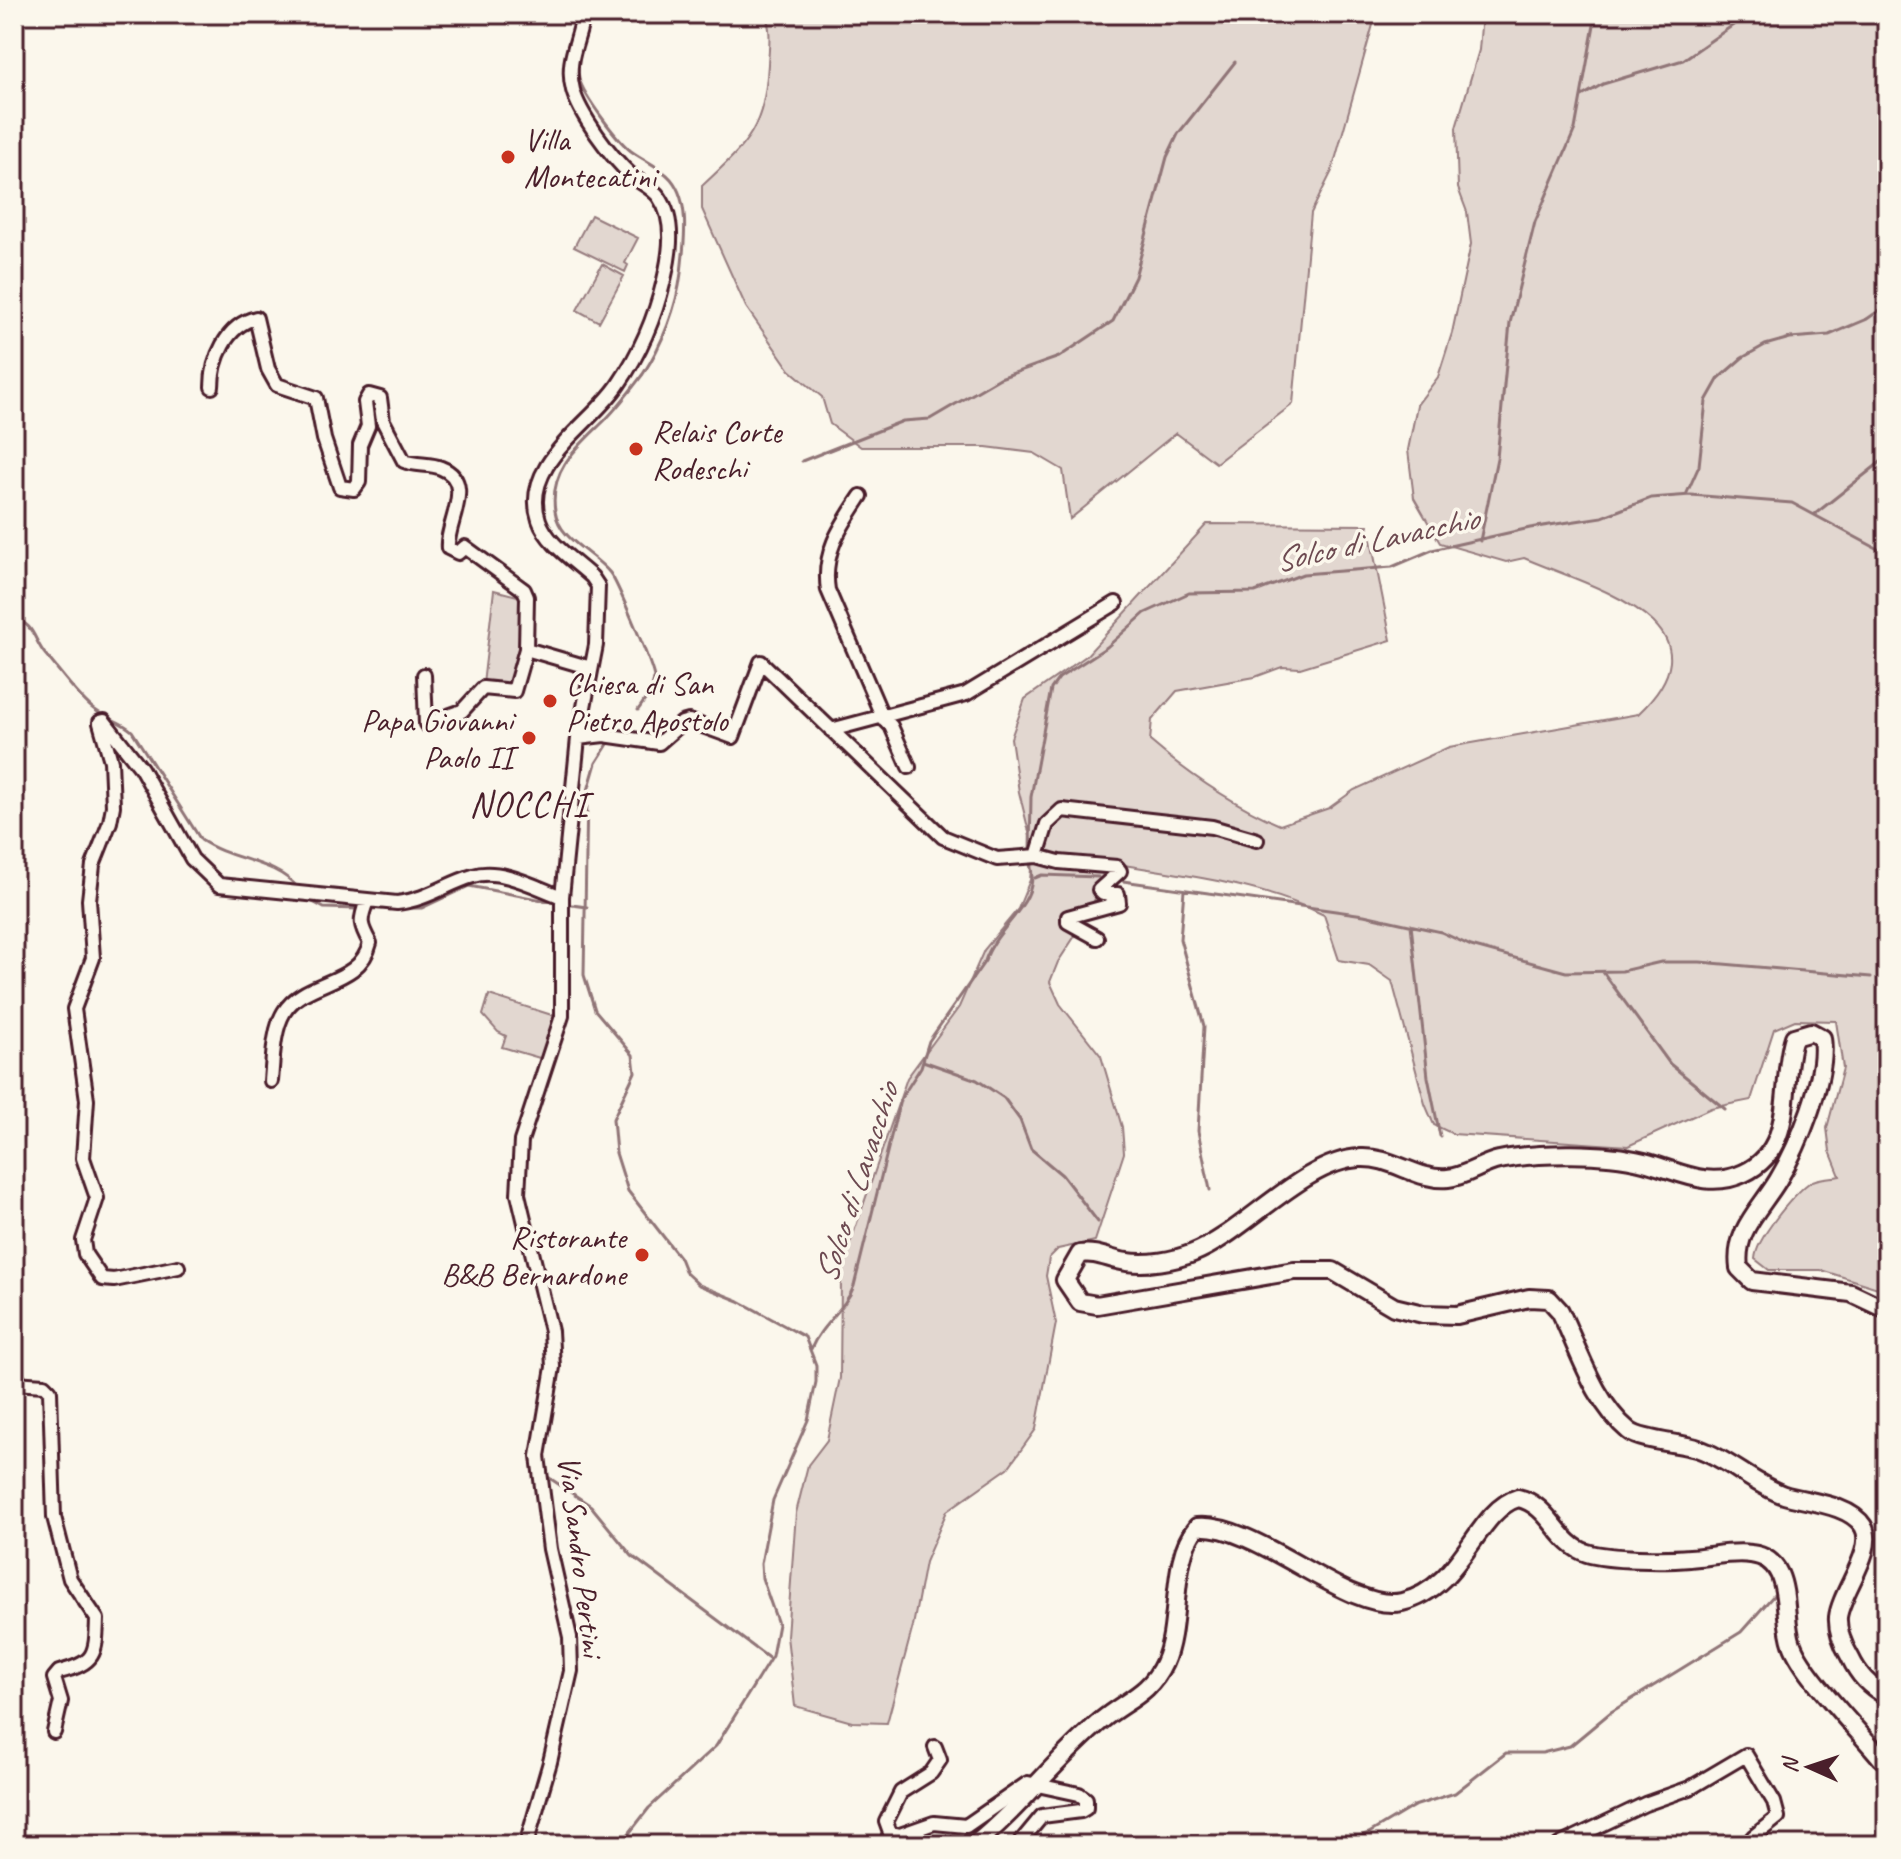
<svg xmlns="http://www.w3.org/2000/svg" width="1901" height="1859" font-family="Caveat,sans-serif">
  <style>
    .green { fill: #e2d7d0; stroke: #967b7e; stroke-width: 2 }
    .lines { fill: none; stroke-linecap: round; stroke-linejoin: round }
    .stream { stroke: #907477; stroke-width: 3 }
    .minor-casing { stroke: #4a1f2b; stroke-width: 18 }
    .major-casing { stroke: #4a1f2b; stroke-width: 22 }
    .minor { stroke: #fbf7ec; stroke-width: 12 }
    .major { stroke: #fbf7ec; stroke-width: 16 }
    .poi-dot { fill: #c8321e; stroke: #fbf7ec; stroke-width: 3 }
    .labels { text-anchor: middle; dominant-baseline: central; stroke-width: 7; stroke-linejoin: round; paint-order: stroke }
    .poi-label { font-size: 32px; fill: #4a1f2b; stroke: #fbf7ec; text-anchor: start }
    .street-label { font-size: 32px; fill: #4a1f2b; stroke: #fbf7ec }
    .water-label { font-size: 34px; font-style: italic; fill: #6d4a51; stroke: #fbf7ec }
    .quarter-label { font-size: 36px; letter-spacing: 2px; fill: #4a1f2b; stroke: #fbf7ec }
  </style>
  <rect width="100%" height="100%" fill="#fbf7ec"/>
  <filter id="ink" filterUnits="userSpaceOnUse"><feTurbulence type="fractalNoise" baseFrequency=".0125" numOctaves="2"/><feDisplacementMap in="SourceGraphic" scale="16" xChannelSelector="R" yChannelSelector="G"/><feConvolveMatrix kernelMatrix="1 2 1 2 8 2 1 2 1" color-interpolation-filters="sRGB"/></filter>
  <g filter="url(#ink)">
    <!-- green -->
    <path class="green" d="M765,14H1376L1332,171L1311,213L1293,404L1216,463L1176,433L1070,519L1063,470L1034,453L986,447H861L830,424L822,397L790,370L746,307L702,209V186C749,142 764,129 768,64C769,46 772,30 765,14Z
      M1482,14H1887V1291L1821,1270H1769L1755,1259C1756,1239 1793,1195 1809,1183C1817,1177 1831,1178 1840,1176L1830,1151L1827,1128L1843,1068L1836,1021L1795,1020L1774,1029L1751,1100L1711,1108L1628,1146L1453,1134L1434,1125L1425,1104L1392,981L1369,965L1339,960L1324,915C1259,883 1182,875 1111,863L1086,919L1058,962L1050,982L1060,1004L1101,1056L1122,1127L1124,1153L1095,1241L1058,1249L1049,1258L1046,1276L1056,1323L1036,1429L1008,1468L947,1511L925,1562L913,1626L887,1723L852,1722L795,1706L787,1636L796,1513L808,1465L827,1440L840,1378L841,1279L845,1258L907,1078L959,1007L984,950L1018,909L1030,880L1033,848L1019,792L1011,738L1025,699L1086,656L1207,524L1368,525L1391,640L1300,668L1282,667L1255,677L1177,691L1152,720L1150,741C1189,775 1233,804 1280,825L1329,808L1354,790L1449,747L1638,714C1734,623 1591,587 1524,558L1506,562L1440,543L1414,498L1408,450L1417,405L1438,377L1452,333L1471,244L1467,212L1458,188L1456,128L1479,50Z
      M591,215L638,238L625,263L628,265L625,272L574,247Z
      M602,264L624,276L599,322L577,310Z
      M494,590L525,598L515,686L483,684Z
      M489,995L558,1017L543,1059L502,1047L506,1036L498,1032L483,1015Z"/>
    <g class="lines">
      <!-- stream -->
      <path class="stream" d="M575,14V30
        M578,53C579,61 577,70 579,78C583,95 617,140 631,151C643,160 661,167 671,179C691,203 684,244 681,273C677,307 662,345 643,374C630,391 616,410 600,425C575,449 549,472 555,511C559,540 593,552 610,573C617,582 654,669 654,678C653,690 645,700 638,710
        M1582,96L1603,84L1683,60L1749,14
        M802,461L903,421L930,419L1000,378L1059,357L1113,321L1135,277L1167,157L1178,134L1235,62
        M1686,495L1699,466L1706,401L1719,378L1742,358L1765,345L1790,338L1829,335L1867,319L1887,305
        M1815,514L1887,457
        M1480,541L1497,458L1510,323L1535,222L1575,129L1596,14
        M14,620C34,622 34,641 45,654C58,669 81,701 95,710C107,719 121,721 132,731L201,840C232,861 275,860 298,888
        M610,741L596,763L587,794L584,975L595,1010L633,1055L635,1072L613,1119L616,1153L628,1191L680,1258L686,1273L699,1285L739,1301L805,1337L816,1365V1382L808,1420L773,1500L761,1564L762,1578L778,1624L772,1656L716,1746L649,1808L620,1845
        M1030,851L1031,797L1051,689L1059,678L1107,647L1145,613L1189,593L1255,592L1303,574L1392,567L1432,550L1530,528L1602,517L1651,498L1691,495L1792,503L1887,554
        M1035,878L1042,875L1098,877
        M1123,881L1364,915L1441,932L1471,946L1566,972L1622,971L1661,962H1700L1871,977
        M1184,890L1180,939L1204,1026L1198,1131L1210,1190
        M309,900L324,908L359,909
        M572,905L587,907
        M366,909L422,908L469,886L553,902
        M1411,925L1428,1077L1440,1136
        M1603,972L1670,1064L1725,1109
        M923,1061L977,1080L1004,1098L1020,1120L1031,1149L1062,1175L1098,1222
        M811,1349C821,1324 845,1310 854,1286L900,1100L921,1067L929,1041L985,961C996,926 1042,903 1030,864
        M548,1477L591,1506L632,1556L770,1659
        M1333,1845L1369,1833L1414,1806L1455,1793L1506,1753H1542L1570,1746L1611,1712L1741,1632L1774,1595"/>
      <!-- minor casing -->
      <g class="minor-casing">
        <path id="minor" d="M212,387C212,360 226,325 256,318L268,369L277,385L316,398L324,439L340,487L354,489L359,482L360,445L368,426L365,402L369,395L380,398L383,421L404,461C416,466 430,463 441,468C477,482 445,525 448,548L458,553L465,547L524,590L527,597L526,649L514,691L483,688L462,711L426,724L424,675
          M861,496C841,526 822,552 828,590L883,718L891,726L909,767
          M526,649L591,668
          M100,722L104,721L141,768L192,859L219,885L397,903C426,900 446,884 473,876C500,867 537,888 562,897
          M100,723L111,761L113,806L110,822L93,865L89,900L93,958L74,1009L87,1100L83,1158L97,1198L83,1240L85,1254L102,1279L114,1280L178,1267
          M831,730L966,694L1116,603
          M578,738L604,735L659,743L682,723L689,721L733,737L761,662L943,837L997,859L1037,856L1059,862L1117,867L1120,871L1099,890L1103,894H1118L1119,903L1068,917V922L1097,938
          M1037,856L1047,824L1062,810L1212,827L1257,840
          M271,1081C273,1060 273,1030 284,1012C304,979 360,986 370,943C360,925 359,921 367,901
          M14,1383L44,1385L50,1391L54,1517L70,1579L97,1619C96,1655 95,1663 59,1672L54,1678L61,1701L54,1732
          M935,1747L940,1760L931,1773L901,1792L886,1822L890,1833L900,1835L934,1823L966,1826L1028,1783L1079,1794L1086,1799V1808L1081,1811L1042,1816L1018,1845
          M526,1845L550,1762L571,1671L570,1637L550,1549L538,1456L553,1367L551,1331L518,1194L521,1141L562,1016V897L578,738L596,645L598,586L592,577C575,561 547,544 539,520C520,464 592,424 618,385C640,353 655,318 664,280C670,255 676,221 659,197C653,188 639,182 631,175C612,158 579,114 573,90C565,59 580,41 583,14
          M1559,1845L1645,1804L1690,1788L1746,1755L1774,1802L1778,1817L1753,1837L1759,1845"/>
      </g>
      <!-- major casing -->
      <g class="major-casing">
        <path id="major" d="M1887,1310L1851,1293L1752,1281L1739,1268C1734,1230 1760,1210 1778,1180C1798,1147 1828,1076 1822,1038L1811,1032L1794,1037C1779,1082 1798,1148 1744,1173C1708,1190 1679,1171 1644,1162C1604,1152 1540,1152 1499,1160C1481,1164 1466,1176 1448,1178C1417,1181 1392,1156 1360,1158C1304,1160 1243,1234 1193,1253C1173,1261 1148,1265 1127,1262C1110,1260 1097,1251 1080,1254L1065,1280L1080,1302L1097,1305L1294,1271H1333L1394,1307L1423,1314L1457,1315L1529,1298L1549,1299L1560,1311C1579,1350 1594,1402 1629,1431C1641,1441 1682,1443 1699,1449C1730,1460 1753,1484 1784,1495C1807,1502 1849,1504 1863,1526C1877,1549 1841,1591 1838,1617C1837,1631 1843,1645 1850,1657C1859,1676 1869,1686 1887,1696
          M974,1845C1021,1807 1056,1758 1102,1720C1126,1700 1150,1694 1164,1663C1182,1624 1169,1559 1197,1527C1258,1522 1348,1614 1402,1602C1463,1588 1475,1511 1518,1498C1551,1505 1557,1544 1587,1553C1609,1560 1667,1560 1690,1558C1710,1557 1731,1551 1751,1554C1795,1559 1781,1614 1792,1644C1802,1673 1858,1730 1881,1758L1887,1759"/>
      </g>
      <!-- minor -->
      <use href="#minor" class="minor"/>
      <!-- major -->
      <use href="#major" class="major"/>
    </g>
  </g>
  <!-- markers -->
  <g class="poi-dot">
    <circle cx="508" cy="157" r="8"/>
    <circle cx="636" cy="449" r="8"/>
    <circle cx="550" cy="701" r="8"/>
    <circle cx="529" cy="738" r="8"/>
    <circle cx="642" cy="1255" r="8"/>
  </g>
  <g class="labels">
    <!-- poi labels -->
    <g class="poi-label">
      <text x="524" y="139">Villa<tspan x="524" dy="37">Montecatini</tspan></text>
      <text x="652" y="431">Relais Corte<tspan x="652" dy="37">Rodeschi</tspan></text>
      <text x="566" y="683">Chiesa di San<tspan x="566" dy="37">Pietro Apostolo</tspan></text>
      <text x="513" y="720" text-anchor="end">Papa Giovanni<tspan x="513" dy="37">Paolo II</tspan></text>
      <text x="626" y="1237" text-anchor="end">Ristorante<tspan x="626" dy="37">B&amp;B Bernardone</tspan></text>
    </g>
    <!-- street labels -->
    <g class="street-label">
      <text transform="translate(581 1556) rotate(83)">Via Sandro Pertini</text>
    </g>
    <!-- water labels -->
    <g class="water-label">
      <text transform="translate(1376 539) rotate(-12)">Solco di Lavacchio</text>
      <text transform="translate(856 1183) rotate(-72)">Solco di Lavacchio</text>
    </g>
    <!-- quarter labels -->
    <g class="quarter-label">
      <text x="529" y="804">NOCCHI</text>
    </g>
  </g>
  <!-- margin -->
  <rect width="1901" height="1859" fill="none" stroke="#fbf7ec" stroke-width="48"/>
  <rect x="24" y="24" width="1853" height="1811" fill="none" stroke="#4a1f2b" stroke-width="3" filter="url(#ink)"/>
  <!-- north arrow -->
  <g transform="translate(1809 1767) rotate(273)" stroke="#fbf7ec" stroke-width="6" paint-order="stroke">
  <path d="M0-6L14 30L0 20L-14 30Z" fill="#4a1f2b"/>
  <text y="-12" font-size="22" font-weight="bold" text-anchor="middle" fill="#4a1f2b">N</text>
  </g>
</svg>
